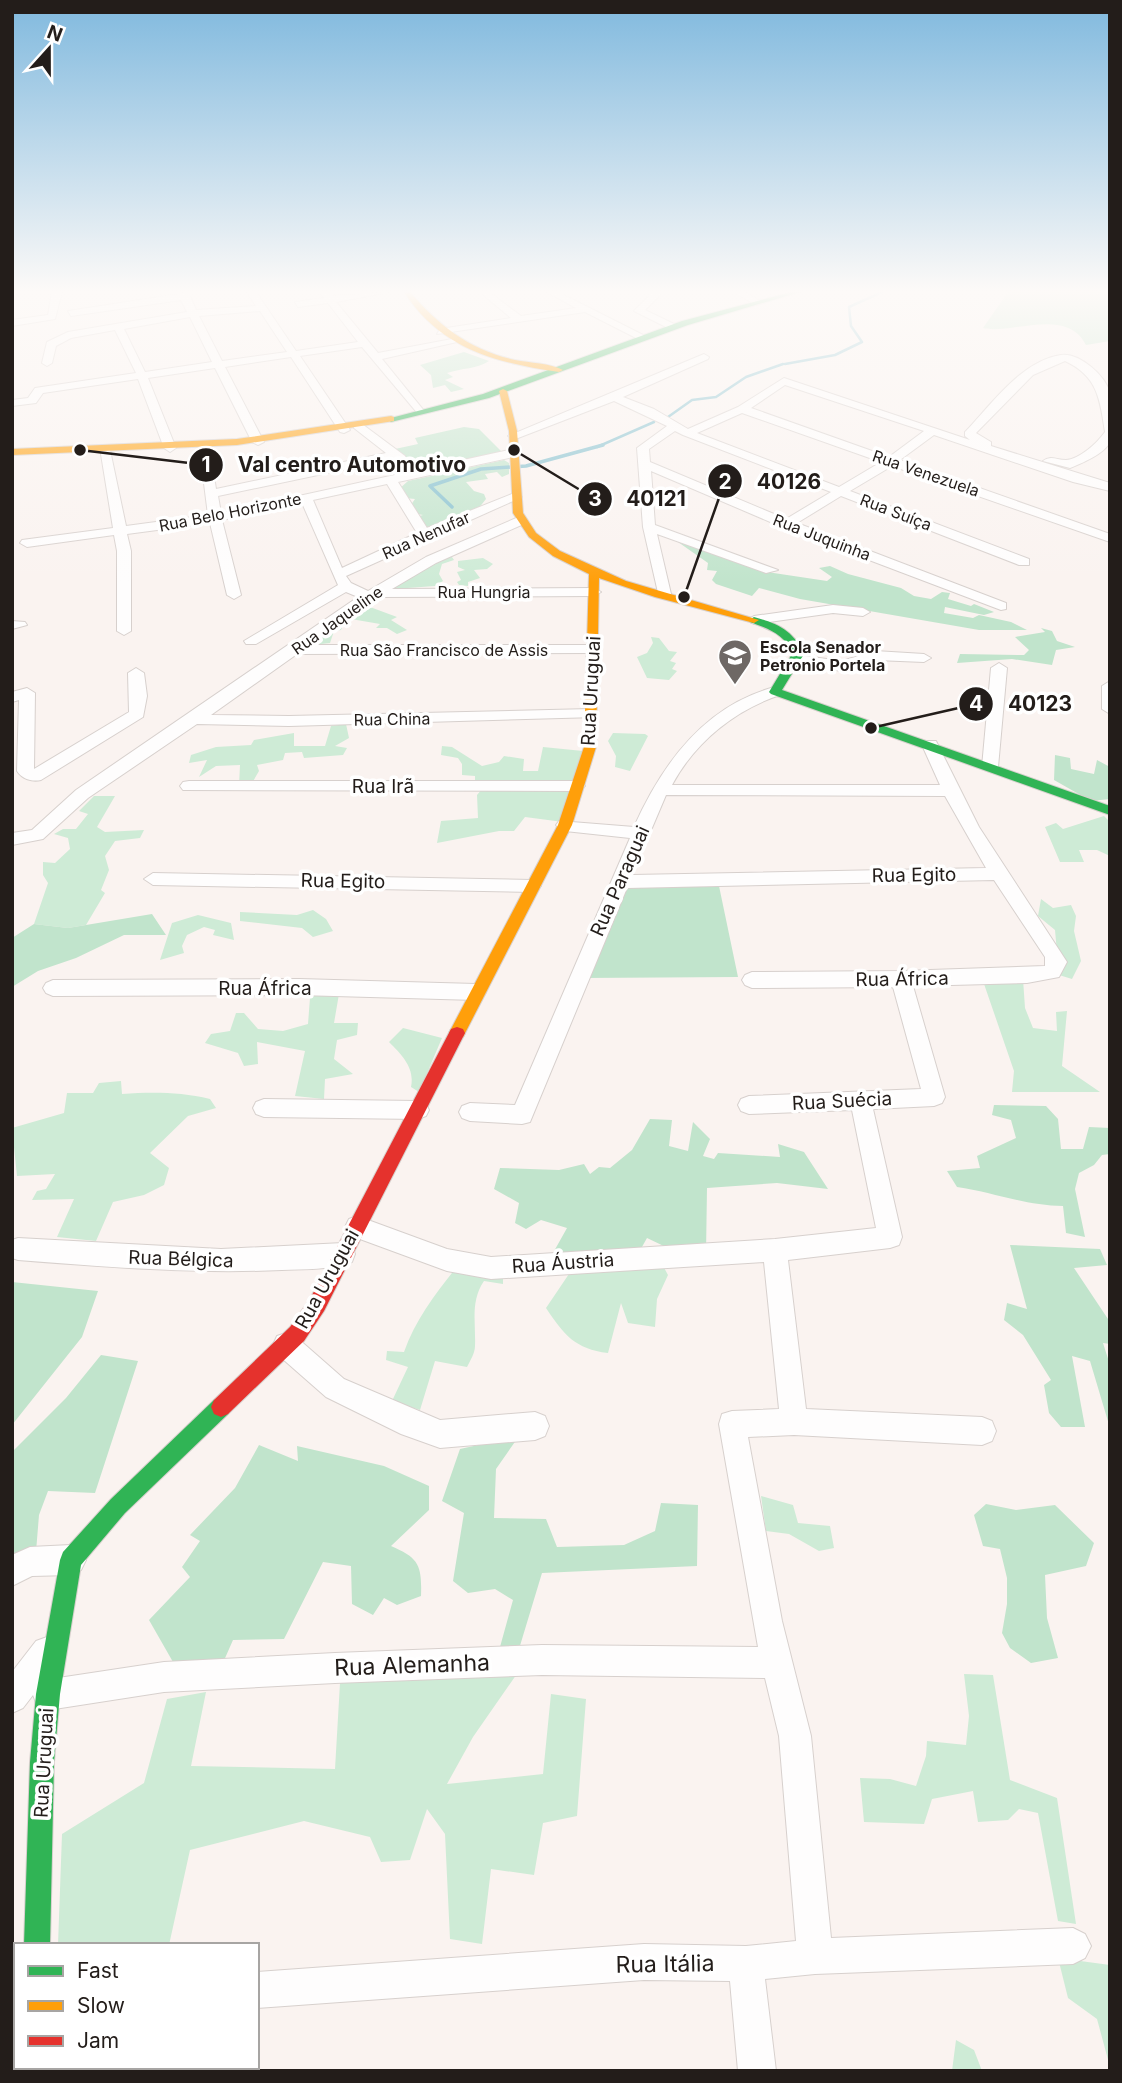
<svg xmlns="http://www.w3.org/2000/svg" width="1122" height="2083" font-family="Inter,sans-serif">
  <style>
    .green { fill: #ceebd6 }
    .forest { fill: #c1e4cc }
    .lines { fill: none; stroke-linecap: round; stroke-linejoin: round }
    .stream-far1 { stroke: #84c0ce; stroke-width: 2.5 }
    .stream { stroke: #84c0ce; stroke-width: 3.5 }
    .street-casing { stroke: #d7d0cd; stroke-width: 2 }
    .fast-casing { stroke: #d7d0cd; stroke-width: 2 }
    .slow-casing { stroke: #d7d0cd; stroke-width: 2 }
    .jam-casing { stroke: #d7d0cd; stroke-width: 2 }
    .street { fill: #fefdfd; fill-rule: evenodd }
    .fast { fill: #30b455; fill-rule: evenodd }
    .slow { fill: #ff9f0a; fill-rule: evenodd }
    .jam { fill: #e5322d; fill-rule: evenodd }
    .labels { text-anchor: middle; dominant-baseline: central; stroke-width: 7; stroke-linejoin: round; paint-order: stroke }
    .far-street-label { font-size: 16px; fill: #231d1a; stroke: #fff }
    .far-poi-label { font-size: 16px; font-weight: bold; fill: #231d1a; stroke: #fff; text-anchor: start }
    .street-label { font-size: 19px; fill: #231d1a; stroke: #fff }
    .near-street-label { font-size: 23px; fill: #231d1a; stroke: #fff }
    .leader { fill: none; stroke: #231d1a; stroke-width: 2.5 }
    .callout-dot { fill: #231d1a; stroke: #fff; stroke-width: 2.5 }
    .mark-label { font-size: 21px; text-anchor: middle; font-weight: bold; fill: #fff }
    .callout-label { font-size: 21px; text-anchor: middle; font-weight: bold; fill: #231d1a; stroke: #fff; stroke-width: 7; stroke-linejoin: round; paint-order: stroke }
  </style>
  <rect width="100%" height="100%" fill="#faf3f0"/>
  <!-- green -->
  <path class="green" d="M450,554L454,560L442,564L439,574L443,581L435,586L394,589L388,584Z
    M483,558L493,564L487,569L474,570L480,578L468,582V586L459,585L457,582L461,580L457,572L465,570L458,567V561Z
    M364,601L373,602L370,607L397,617L391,620L407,630L397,634L387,628H376L380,624L351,619L344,622L341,630L334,631L330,643L312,645L313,636Z
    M651,637L659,638L669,651L677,652L670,661L676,663L672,669L677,671L669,680L647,678L637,657L647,653L653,643Z
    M346,724L349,738L335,746L347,748L343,755L304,758L302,752L285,753L283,760L257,765L259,771L252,783L239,786L240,765L216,766L199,777L207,760L189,763L191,755L216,747L251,745L254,740L294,733V746H325L331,726Z
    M613,733L645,734L648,736L630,771L615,767L616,756L608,741Z
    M442,746L452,747L482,766L499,762L504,756L524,759L523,771H538L543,747L583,751L574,782H475V776L462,775V764L458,758L441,755Z
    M483,788L570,790L563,822L525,817L514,831H499L437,843L441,821L478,818L477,795Z
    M94,796H115L97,827L105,832L144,830L140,838L115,841L105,856L109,870L101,890L105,893L86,925L68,928L34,924L48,883L43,875V862L55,863L70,849L68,838L54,834L63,829H76L88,814L79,811Z
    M1104,816L1110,822V856L1097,850H1079L1084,862H1060L1045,827L1056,823L1063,829Z
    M1041,899L1053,908L1071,905L1076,916L1074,931L1081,961L1072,979L1059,975L1055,930L1038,916Z
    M313,910L326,919L333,931L313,937L302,928L240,921V912L297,915Z
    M198,915L231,923L234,940L213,935L215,930L204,927L187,935L182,946L184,953L160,960L172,923Z
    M1023,979L1025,1008L1033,1028L1057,1031L1056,1012L1067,1011L1062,1066L1100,1092H1012L1014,1071L983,981Z
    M320,992L339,994L334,1023H358L357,1035L337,1040L334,1059L353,1074L325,1079L324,1099L295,1096L305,1051L257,1042L258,1064L244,1066L238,1053L205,1043L211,1034L230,1031L236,1013H244L258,1029L283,1031L308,1024L310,998Z
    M403,1028L442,1038L419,1092L411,1087C415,1068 402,1055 389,1042Z
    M121,1081L122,1094C153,1092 180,1092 210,1099L216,1108L188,1116L150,1153L169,1168L164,1185L144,1195L113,1202L96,1241L57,1237L74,1199L32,1200L37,1191L46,1189L55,1174L17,1176L12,1128L64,1113L67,1093H93L99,1083Z
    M460,1263L503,1273V1284L484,1281C470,1301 476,1324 475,1346C475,1353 470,1361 467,1367L435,1361L420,1410L392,1401L408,1367L386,1360L387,1351L404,1352C416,1318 438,1290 460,1263Z
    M662,1264L668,1275L657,1299L655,1327L628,1323L621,1303L608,1353C575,1349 564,1335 546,1308L573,1268Z
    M761,1496L793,1505L798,1523L830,1526L834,1548L819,1551L789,1534L766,1531Z
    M521,1668L473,1737L447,1784L543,1774L551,1694L586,1699L577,1816L543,1823L534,1875L491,1869L482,1944L450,1939L445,1834L427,1809L410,1860L381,1862L370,1837L304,1821L190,1850L169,1945H58L62,1834L144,1783L167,1699L206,1692L191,1766L335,1769L340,1683Z
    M964,1674L993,1675L1010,1780L1057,1798L1076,1924L1058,1921L1038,1813L1019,1809L1008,1820L978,1822L973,1791L932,1799L924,1824L864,1822L860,1778L890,1779L916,1786L926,1756L927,1741L966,1745L969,1716Z
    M1058,1958L1110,1965V2067L1097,2019L1068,1998Z
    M956,2040L974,2050L982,2071H952Z
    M77,2067H252V2071H77Z"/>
  <!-- forest -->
  <path class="forest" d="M1008,292H1110V341L1086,345C1067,306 1010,335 983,328Z
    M464,352L489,361C478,369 461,368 447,373L453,377L445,380L464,389L451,392L445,385L433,388L431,375L420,365Z
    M464,427L479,429L503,453L421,471L405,461L408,460L395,449L418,444L415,438Z
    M504,460L509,463V474L502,477L497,472L485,474L488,479L466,482L474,491L484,494L486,499L478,509L423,531L416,517L423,515L406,512L415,499L405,498L398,490L408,481Z
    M678,542L767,572L827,581L832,577L819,568L830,566L848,574L901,588L914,596L931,599L942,592L950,593L948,599L971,606L974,604L994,612L984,615L945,607L944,613L973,618L979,615L1011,622L1027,630H979L800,599L759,588L752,596L716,584L712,580L717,571L707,570L708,563Z
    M1041,628L1052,631L1057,641L1075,647L1056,650L1052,665L1012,659L957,663L960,654L1024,655L1029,650L1015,637L1045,632Z
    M1055,755L1070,758L1071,769L1094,774L1097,760L1110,767V799L1091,801L1054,780Z
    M625,885L719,886L738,977L581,978Z
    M152,914L166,935H124L76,958L38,971L12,987V938L34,924L68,928Z
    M994,1105L1046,1106L1058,1119L1061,1149H1083L1089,1127L1110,1128V1154L1102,1155L1094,1165L1079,1173L1075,1189L1085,1237L1066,1233L1063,1206C1026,1206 993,1192 957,1187L947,1171L980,1168L977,1156L1016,1138L1011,1120L992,1115Z
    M650,1119L672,1120L669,1146L688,1151L693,1122L710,1139L703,1156L714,1159L718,1153L780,1157L778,1144L804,1152L828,1189L777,1183L707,1188L706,1254L670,1249L647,1238L638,1254L562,1259L553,1253L567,1228L541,1220L526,1229L515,1223L519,1203L494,1189L500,1168L559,1170L584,1164L590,1174L599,1167L610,1168L632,1150Z
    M1010,1245L1100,1249L1107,1265L1074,1268L1110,1322V1344L1103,1343L1110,1365V1428L1090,1361L1072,1356L1085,1427H1061L1049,1413L1044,1385L1051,1380L1023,1335L1004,1320L1007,1303L1027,1309Z
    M12,1282L98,1291L82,1337L12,1425Z
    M101,1355L138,1361L95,1493L48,1491L39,1515L36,1552L12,1563V1452L66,1398Z
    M519,1436L496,1469L494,1518L546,1519L557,1547L624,1545L655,1531L661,1503L698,1505L697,1566L542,1573L519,1649L500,1647L513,1600L495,1589L468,1593L453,1581L464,1513L442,1501L460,1449Z
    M259,1445L298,1461L297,1446L384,1466L429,1486V1510L391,1546C419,1558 422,1565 421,1596L397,1605L384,1598L373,1615L352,1604L351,1566L323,1562L284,1639L233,1640L222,1665L173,1662L149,1620L190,1577L182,1567L200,1541L190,1535L235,1488Z
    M986,1504L1016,1510L1055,1505L1094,1543L1086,1566L1045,1575L1047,1618L1058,1658L1031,1663L1010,1648L1002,1633L1007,1604V1578L1000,1549L983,1546L974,1515Z"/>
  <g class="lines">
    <!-- stream-far1 -->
    <path class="stream-far1" d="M785,364L835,355L862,342L851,326L849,307L882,292
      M668,417L692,400L716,397L746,377L783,364
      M597,447L654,422"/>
    <!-- stream -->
    <path class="stream" d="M452,507L430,486L481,469L526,466L603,445"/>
    <!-- street casing -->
    <g class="street-casing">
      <path id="street" d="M52,292H62L55,319L12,326V320L48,315Z
        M178,292L189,294L196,310L256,306L247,292H256L296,351L358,342L328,303L298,307L295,302L324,298L320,292H329L332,296L390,292L336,302L378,353L452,339L457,342L382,359L425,412L419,415L362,347L300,356L350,430L344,433L340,432L291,357L225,367L264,442L258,445L252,442L215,368L148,378L176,448L170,452L164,448L138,379L43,393L36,403L12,406V400L28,398L35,388L136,373L115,330L71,338L56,346L52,363L47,366L42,363L47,342L68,332L187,312L181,300L71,316L68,311L179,294ZM260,311L287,352L222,361L199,316ZM190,317L212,362L145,372L124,329Z
        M480,292H489L521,316L576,308L547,292H558L649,338L640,340L585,312L437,334L440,329L511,318Z
        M653,292H663L645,310L676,325V329H670L634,311Z
        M734,292H745L762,302L754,304Z
        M704,354L709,357L708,359L623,397L654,409L688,429L738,407L784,378L970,440L965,436V432C991,405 1021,361 1061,355C1079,352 1106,376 1110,393C1112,404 1113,430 1110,441C1107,453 1080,464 1070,468L1043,461C1051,455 1056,460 1066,460C1080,459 1097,443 1105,432C1100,400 1098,376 1065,361L1033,375L976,433L991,442V446L1110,483V491L1073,482L934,435L900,460L1110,534V542L892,466L850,491L1029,559V565H1019L841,496L797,523L1006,603V609L1001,610L782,527L651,471L655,525L778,570L766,573L657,534L671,594L659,597L643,527L637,448L667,426L614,401L518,438L508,436ZM785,385L924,431L889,457L751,408ZM742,413L881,462L839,487L697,433ZM675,431L683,435L831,492L786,519L650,462L649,449Z
        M354,424H362L405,456V462L394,459L218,496L221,513L514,449L518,450V456L398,482L427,528L512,494L522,497L346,576L351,583L368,591L426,557L521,516L527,520L526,523L436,563L392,589L594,588L601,592L594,596L378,597L309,645H594L601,649L594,653L297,654L211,715L289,716L591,709L597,711V717L289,726L197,724L88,798L43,839L12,845V833L32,830L76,790L358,597L346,592L256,644H246L244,641L338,585L302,503L222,520L241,595L234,599L227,595L210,523L127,534L131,551V631L124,635L117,631V551L114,535L27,547L20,543L22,540L113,528L100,448L110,450L126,526L208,515L199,444L209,446L216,489L386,453L354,428ZM387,484L417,533L342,568L313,500Z
        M833,605L863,608L870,612L863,616L833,613L754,624L747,620L754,616Z
        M12,621L25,622L27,625L12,629Z
        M875,651L924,654L931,658L924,662L876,660L843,671L796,665L788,660L796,655L842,661Z
        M999,663L1007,668L998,767L990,772L982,767L991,668Z
        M136,668L144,673L147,696L143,717L41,780C32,782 22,779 17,771L19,700L12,702V692L27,688L35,693L34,769L129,712L128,673Z
        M1110,681V714L1102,709V686Z
        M775,687L783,692L780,695C735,710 695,742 672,785H940L922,745L924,741H936L979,827L1067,962L1059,977L1027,983L913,986L945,1097L942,1103L934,1106L873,1109L902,1237L899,1245L890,1248L788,1260L806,1409L982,1417L992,1421L996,1431L992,1441L982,1445L794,1435L748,1437L782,1621L811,1736L831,1938L1073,1928L1085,1934L1091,1946L1085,1958L1073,1964L815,1974L765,1979L776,2071H738L730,1981L644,1980L257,2008V1972L644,1944L746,1946L796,1941L779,1736L765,1678L542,1675L335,1683L164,1692L48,1710L37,1705L33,1695L23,1708L12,1713V1672L36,1641L47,1637L58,1641L62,1652L45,1680L164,1662L335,1653L542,1645L758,1647L719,1424L722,1414L732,1411L779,1409L764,1262L491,1279L447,1271L349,1235L345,1227L349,1219L357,1216L447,1249L491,1257L775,1239L876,1228L852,1110L749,1114L741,1111L738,1105L741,1099L749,1096L921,1089L893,987L752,988L745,985L742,980L745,975L752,972L901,971L1045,966V957L994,880L627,888L530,1122L522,1124L470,1121L462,1118L459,1112L462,1106L470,1103L515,1105L630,838L565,831L559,829L556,825L559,821L634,827C662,764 705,705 775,687ZM666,795L945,796L986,868L632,875Z
        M189,781H576L585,786L576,791L183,790L180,786L183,782Z
        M153,873L532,880L541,886L532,892L153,885L144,879Z
        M299,979L476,984L483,987L486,992L483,997L476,1000L299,995L53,996L46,993L43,988L46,983L53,980Z
        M264,1099L418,1101L426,1104L429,1110L426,1116L418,1119L264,1117L256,1114L253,1108L256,1102Z
        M18,1238L221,1249L343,1243L352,1246L355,1254L352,1262C331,1270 304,1269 282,1270C194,1274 106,1267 18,1260L12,1258V1240Z
        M286,1333L295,1336L344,1379L440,1420L535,1412L545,1416L549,1426L545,1436L535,1440L440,1448L401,1434L326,1397L277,1354L273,1345L277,1336Z
        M71,1545L81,1550L86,1560L81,1570L71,1575L32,1576L12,1586V1555L30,1547Z
        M19,2067H57V2071H19Z"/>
    </g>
    <!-- fast casing -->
    <g class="fast-casing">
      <path id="fast" d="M791,292H800L688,325L489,398L391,422L387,419L483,394L682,321Z
        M754,617C777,623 794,631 804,654L782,690L1110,806V815L771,694L769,692L792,654C785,634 769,629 750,622L749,620Z
        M221,1397L228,1400L231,1407L228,1414L125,1513L81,1565L60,1694L54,1762L50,1945H24L30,1762L36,1694L60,1560L63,1552L111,1499L214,1400Z"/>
    </g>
    <!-- slow casing -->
    <g class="slow-casing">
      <path id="slow" d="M404,292H410C439,326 470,350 515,360C530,363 550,363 563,370L559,372C495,362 442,350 404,292Z
        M503,389L507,391L517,431L523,513L536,533L560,551L626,581L759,620L754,623L655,597L599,578L596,747L572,825L463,1037H451L449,1033L558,825L584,747L589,574L553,556L529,537L513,513L509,431L499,391Z
        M391,416L394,417V421L237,445L12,455V449L237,439Z"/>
    </g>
    <!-- jam casing -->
    <g class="jam-casing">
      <path id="jam" d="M457,1027L463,1029L465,1033L324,1311L304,1341L228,1414L221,1417L214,1414L211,1407L214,1400L290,1327L310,1299L451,1029Z"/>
    </g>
    <!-- street -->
    <use href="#street" class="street"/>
    <!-- fast -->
    <use href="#fast" class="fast"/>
    <!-- slow -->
    <use href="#slow" class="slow"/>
    <!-- jam -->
    <use href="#jam" class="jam"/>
  </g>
  <!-- sky -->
  <linearGradient id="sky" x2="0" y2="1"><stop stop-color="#80b9de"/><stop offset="0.5" stop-color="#fdfaf8"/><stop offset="1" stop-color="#fdfaf8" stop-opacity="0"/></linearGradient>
  <rect width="1122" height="583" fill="url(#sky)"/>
  <!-- icons -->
  <defs>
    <g id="school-pin" transform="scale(1.75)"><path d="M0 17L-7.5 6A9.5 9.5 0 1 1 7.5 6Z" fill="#6e6865" stroke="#fff"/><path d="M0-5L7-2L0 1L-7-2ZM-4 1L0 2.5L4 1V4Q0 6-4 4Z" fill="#fff"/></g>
  </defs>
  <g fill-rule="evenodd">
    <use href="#school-pin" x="735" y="656"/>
  </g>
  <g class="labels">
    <!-- far-street labels -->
    <g class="far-street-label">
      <text transform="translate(926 473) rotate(19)">Rua Venezuela</text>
      <text transform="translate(230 512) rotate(-11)">Rua Belo Horizonte</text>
      <text transform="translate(896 512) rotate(21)">Rua Suíça</text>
      <text transform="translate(426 535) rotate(-24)">Rua Nenufar</text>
      <text transform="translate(822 537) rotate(21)">Rua Juquinha</text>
      <text x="484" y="592">Rua Hungria</text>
      <text transform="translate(337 620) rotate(-35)">Rua Jaqueline</text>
      <text x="444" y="650">Rua São Francisco de Assis</text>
      <text transform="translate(392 719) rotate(-1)">Rua China</text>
    </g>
    <!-- far-poi labels -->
    <g class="far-poi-label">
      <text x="760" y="647">Escola Senador<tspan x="760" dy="18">Petronio Portela</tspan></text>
    </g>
    <!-- street labels -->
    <g class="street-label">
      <text transform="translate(591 691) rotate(-87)">Rua Uruguai</text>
      <text x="383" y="786">Rua Irã</text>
      <text transform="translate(914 875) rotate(-1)">Rua Egito</text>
      <text transform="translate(343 881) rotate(1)">Rua Egito</text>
      <text transform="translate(620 881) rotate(-66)">Rua Paraguai</text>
      <text transform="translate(902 979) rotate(-1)">Rua África</text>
      <text x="265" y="988">Rua África</text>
      <text transform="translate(842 1101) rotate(-3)">Rua Suécia</text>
      <text transform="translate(181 1259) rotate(2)">Rua Bélgica</text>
      <text transform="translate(563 1263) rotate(-4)">Rua Áustria</text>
      <text transform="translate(327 1279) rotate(-61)">Rua Uruguai</text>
      <text transform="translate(44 1763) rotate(-87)">Rua Uruguai</text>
    </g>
    <!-- near-street labels -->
    <g class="near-street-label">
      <text transform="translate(412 1665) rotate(-2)">Rua Alemanha</text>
      <text transform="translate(665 1964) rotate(-1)">Rua Itália</text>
    </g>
  </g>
  <!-- callouts -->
  <path class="leader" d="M80 450L206 465M684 597L725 481M514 450L595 499M871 728L976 704"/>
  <g class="callout-dot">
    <circle cx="80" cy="450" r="7"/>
    <circle cx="684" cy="597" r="7"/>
    <circle cx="514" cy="450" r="7"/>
    <circle cx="871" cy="728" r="7"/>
    <circle cx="206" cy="465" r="18"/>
    <circle cx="725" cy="481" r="18"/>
    <circle cx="595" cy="499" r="18"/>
    <circle cx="976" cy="704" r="18"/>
  </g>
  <g class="mark-label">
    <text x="206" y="472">1</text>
    <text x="725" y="489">2</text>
    <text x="595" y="506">3</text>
    <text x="976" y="711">4</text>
  </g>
  <g class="callout-label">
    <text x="352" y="472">Val centro Automotivo</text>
    <text x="789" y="489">40126</text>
    <text x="656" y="506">40121</text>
    <text x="1040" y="711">40123</text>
  </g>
  <!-- border -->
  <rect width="1122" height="2083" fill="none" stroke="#231d1a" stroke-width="28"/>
  <!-- legend -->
  <rect x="14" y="1943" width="245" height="126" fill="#ffffff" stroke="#a7a5a3" stroke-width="2"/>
  <rect x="28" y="1966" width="35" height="10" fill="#30b455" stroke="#a7a5a3" stroke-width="2"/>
  <text x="77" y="1978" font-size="21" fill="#231d1a">Fast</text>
  <rect x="28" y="2001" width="35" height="10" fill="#ff9f0a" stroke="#a7a5a3" stroke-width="2"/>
  <text x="77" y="2013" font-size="21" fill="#231d1a">Slow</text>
  <rect x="28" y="2036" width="35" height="10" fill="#e5322d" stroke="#a7a5a3" stroke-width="2"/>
  <text x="77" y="2048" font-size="21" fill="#231d1a">Jam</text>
  <!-- north arrow -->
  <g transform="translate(49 49) rotate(21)" stroke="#ffffff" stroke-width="5" paint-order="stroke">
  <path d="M0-5L12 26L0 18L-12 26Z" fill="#231d1a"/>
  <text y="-10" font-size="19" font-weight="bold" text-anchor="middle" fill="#231d1a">N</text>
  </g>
</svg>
